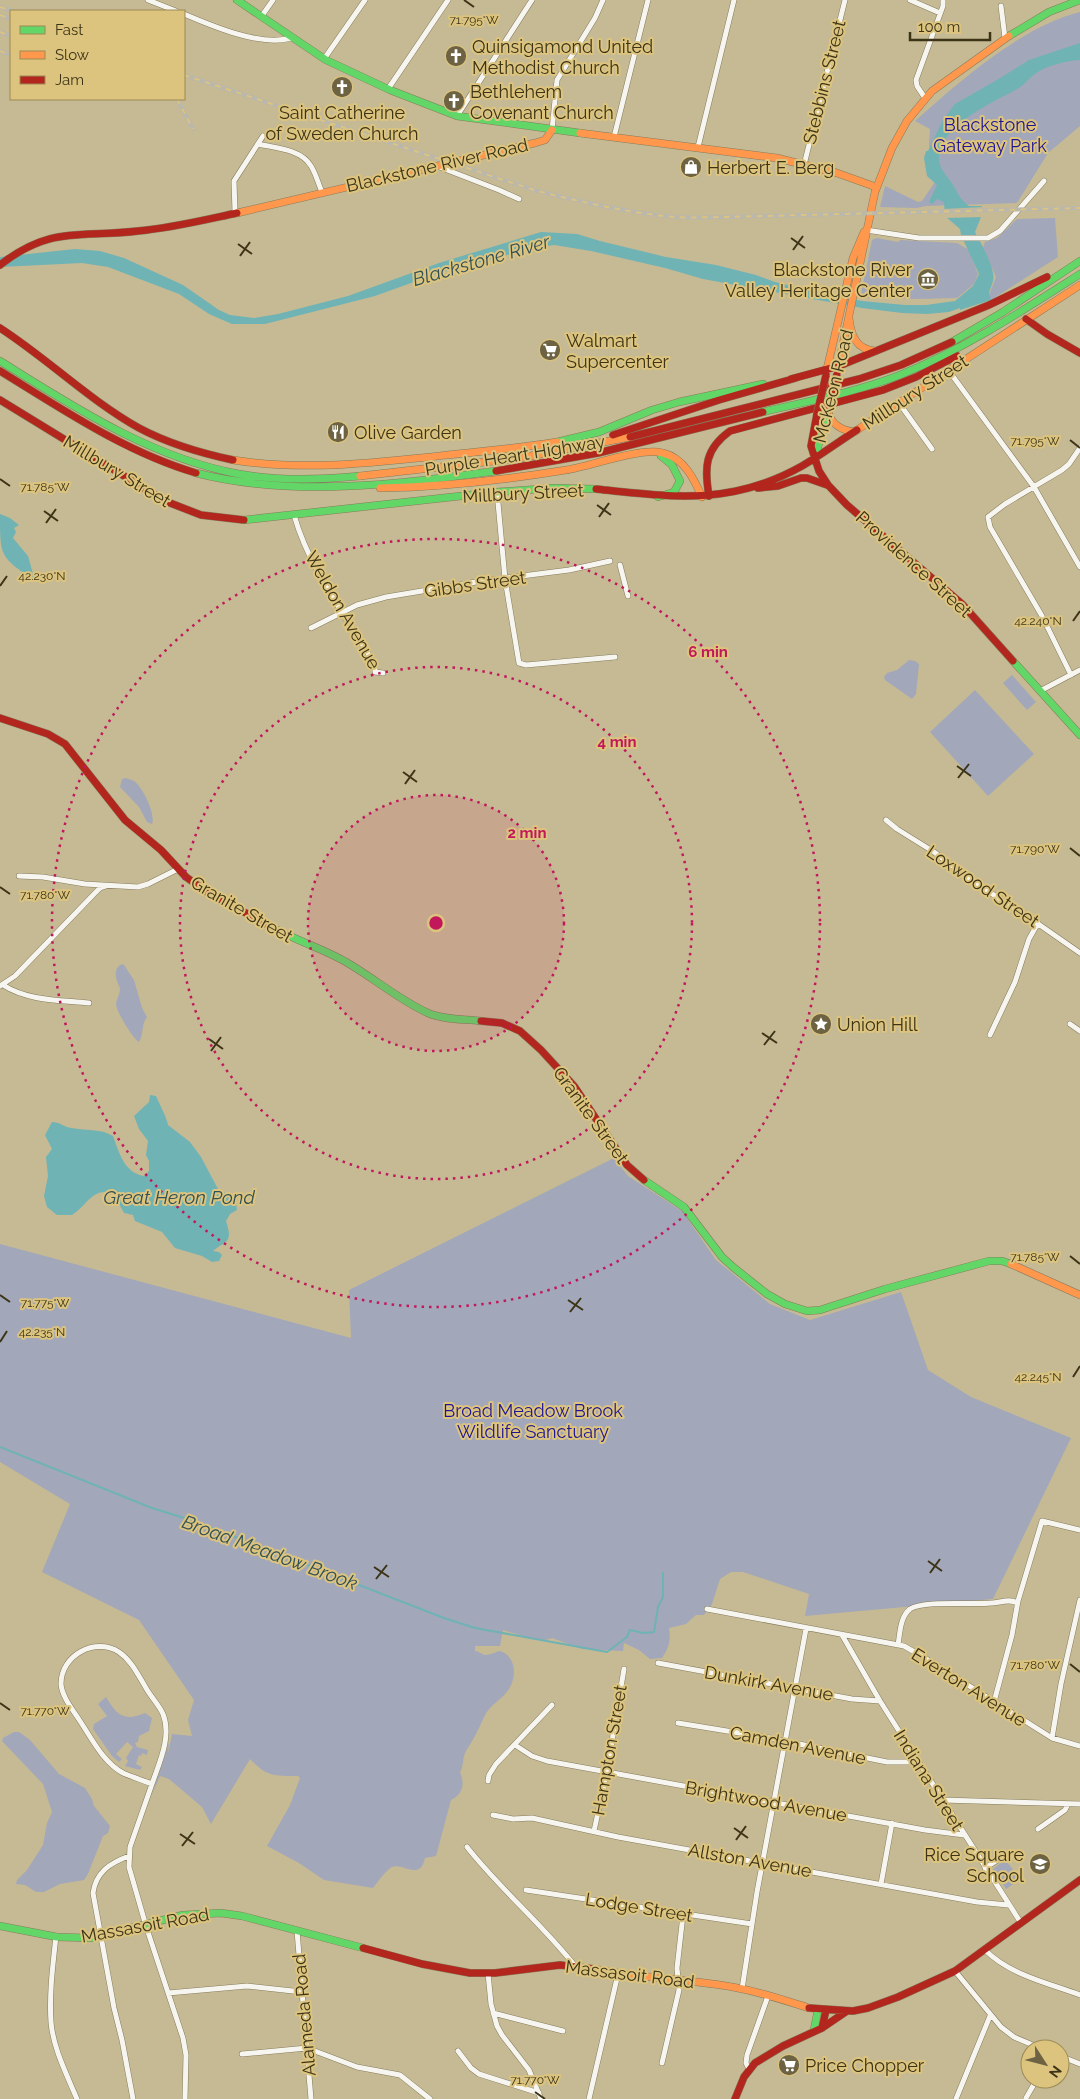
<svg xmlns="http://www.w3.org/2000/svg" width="1080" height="2099" font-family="Raleway,sans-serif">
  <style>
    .green { fill: #a2a7ba }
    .water { fill: #6fb3b5 }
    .pier { fill: #c6ba94 }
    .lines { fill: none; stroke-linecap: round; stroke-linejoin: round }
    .stream { stroke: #6fb3b5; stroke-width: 2 }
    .street-casing { stroke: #867c5c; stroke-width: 6 }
    .fast-casing { stroke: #867c5c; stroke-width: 8 }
    .slow-casing { stroke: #867c5c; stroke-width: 8 }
    .jam-casing { stroke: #867c5c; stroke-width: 8 }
    .street { stroke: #f6f5ef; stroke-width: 5 }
    .fast { stroke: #63d668; stroke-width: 7 }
    .slow { stroke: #ff974d; stroke-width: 7 }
    .jam { stroke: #b3261e; stroke-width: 7 }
    .rail-casing { stroke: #bab7ad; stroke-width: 4 }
    .rail { stroke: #dcc47e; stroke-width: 2; stroke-dasharray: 5.5; stroke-linecap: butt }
    .jam-bridge-casing { stroke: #867c5c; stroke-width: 8; stroke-linecap: butt }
    .jam-bridge { stroke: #b3261e; stroke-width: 7 }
    .ticks { fill: none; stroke: #3d3417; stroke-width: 2 }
    .ring { fill: none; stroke: #c2185b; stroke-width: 2.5; stroke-dasharray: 2.5 5 }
    .labels { text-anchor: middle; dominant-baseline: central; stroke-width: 4; stroke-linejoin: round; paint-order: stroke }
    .poi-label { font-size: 18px; fill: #3d3417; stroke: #dcc47e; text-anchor: start }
    .street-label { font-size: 18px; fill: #3d3417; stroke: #dcc47e }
    .park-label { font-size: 18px; fill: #1e1495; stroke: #dcc47e }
    .water-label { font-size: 19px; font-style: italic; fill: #315057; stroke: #dcc47e }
    .ticks-label { font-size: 12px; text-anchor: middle; fill: #3d3417; stroke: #dcc47e; stroke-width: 4; stroke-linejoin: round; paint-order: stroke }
    .centre { fill: #c2185b; stroke: #dcc47e; stroke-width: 2.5 }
    .ring-label { font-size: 15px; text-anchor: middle; font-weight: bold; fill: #c2185b; stroke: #dcc47e; stroke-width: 4; stroke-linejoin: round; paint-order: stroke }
  </style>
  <rect width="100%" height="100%" fill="#c6ba94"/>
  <!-- green -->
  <path class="green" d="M1080,12V126L1048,153L1017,203L926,206L916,208L880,207L885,186L918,202L922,201L935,182L929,145L930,129L915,121C959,82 1022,26 1080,12Z
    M1055,218L1058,257L991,300L989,295L996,277L983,247L985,242L997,238L1017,219Z
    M877,238L898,242L900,240L957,243L969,250L978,274L974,284L957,298L918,299L893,298L886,295L883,298L874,297L860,299L872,240Z
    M909,660L915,661L919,664L916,694L912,699L885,680L884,677L887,673L897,670Z
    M1012,675L1036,702L1027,710L1003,683Z
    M975,690L1034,754L988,796L930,732Z
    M126,778C128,779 133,780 134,781C143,787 156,815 152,824L147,822L139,807L120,787L122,779Z
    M122,964L124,965L134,980L142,1008L147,1017C141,1025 144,1033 139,1042C133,1039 116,1011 116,1004C117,998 120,994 120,988C116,980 112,969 122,964Z
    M614,1158L628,1176L682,1211L716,1260L770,1304L810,1320L901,1292L928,1370L971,1397L1071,1438L993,1599L805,1616L809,1594L743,1572H731L720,1579L712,1604L704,1615H696L686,1624L669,1628C671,1640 669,1648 662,1658L650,1659L639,1650L624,1643L623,1651L582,1649L552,1638C542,1644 514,1633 503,1630L500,1646H475V1651C479,1651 481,1654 485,1655C489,1655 496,1652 499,1651C502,1651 504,1653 506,1654C516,1662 516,1678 509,1689C502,1700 490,1704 484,1717C479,1729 473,1740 466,1751C462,1758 464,1766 460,1772C465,1784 463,1794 451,1800L436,1856L425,1858C420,1882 403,1862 392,1867C385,1871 378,1882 373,1888L324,1880L299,1863L267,1846L290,1805L300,1778L298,1776C274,1776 267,1777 250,1759L211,1824L202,1807L169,1779L160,1776L152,1795L169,1742L168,1754L172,1734L192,1736L188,1720L194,1700L139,1620L42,1572L70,1504L0,1462V1244L351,1338L349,1290Z
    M106,1697C117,1715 123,1722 145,1713L152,1718L149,1731L139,1736L138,1742L135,1743L137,1747L148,1750L147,1755L142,1753L141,1756L139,1755L136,1764L142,1767L140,1770L125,1766L128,1761L126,1758L133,1747L127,1742L116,1754L122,1759L119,1762L112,1756L93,1729L94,1724L107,1716L98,1704Z
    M14,1732H19L30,1740L59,1774L85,1788L92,1799L94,1806L110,1826L108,1833L103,1836L88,1874L84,1880L60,1884L44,1892H36L25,1885L16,1884L17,1880L27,1870L43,1845L47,1823L52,1812L43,1784L2,1741L3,1738Z
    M1005,1860L1021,1879L1006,1889L993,1869Z"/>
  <!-- water -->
  <path class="water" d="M1080,43V60C1066,61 1048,65 1036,73C1030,77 1025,84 1019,88C994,102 939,125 939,159C939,168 946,175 951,182C957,191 959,199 969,206H982L981,217L975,232C981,244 996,268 993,281C992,285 990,289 989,293L991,300L960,310V308L949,312L927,314L902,313L862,308L703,279L665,268L591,251L554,245L534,248L436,274L375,296L265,324H232L209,314L179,294L108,267L82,263L0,267V257L75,249L100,251L124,258L183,285L219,310L230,315L254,318L278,314L348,296L439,263L541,232L577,234L600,241L666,257L716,265L756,275L775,282L831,295L862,301L905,305H926L955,301L973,286L979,274L961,235L960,229L945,216L944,202L937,199L932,204L929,202L937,185L927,176L924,158L926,151H928L943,120L955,104L997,80L1029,60Z
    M0,514L10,518L19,525L14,528L16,532L13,538L28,556L35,581C0,556 0,558 0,514Z
    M150,1095L156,1096C159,1103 167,1118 168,1125L190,1142L201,1157L218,1189L235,1198L237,1210L230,1214L226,1221C233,1243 227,1240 213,1251L219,1252L222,1255L219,1261L212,1262L202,1256L175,1248L162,1232L135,1221L133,1215L124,1213L118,1202L112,1199L114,1195L111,1192C90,1190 88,1205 72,1215H57L47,1207L44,1196L48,1176L46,1157L52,1149L45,1135L52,1122C58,1122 62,1125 67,1127C78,1130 88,1129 98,1131C103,1131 109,1134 113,1136C119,1152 124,1173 144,1176L149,1171V1161L146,1155L148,1141L139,1129L134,1116L149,1102Z"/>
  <!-- pier -->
  <path class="pier" d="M984,207V217L944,218L943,209Z"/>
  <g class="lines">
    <!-- stream -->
    <path class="stream" d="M0,1447L152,1508L194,1521L444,1618L475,1628L607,1652L627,1637L630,1630L643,1633L654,1632L658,1607L663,1597V1573"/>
    <!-- street casing -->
    <g class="street-casing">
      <path id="street" d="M148,0L176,11
        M910,0L940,13
        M1001,6L1005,38
        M184,14C212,26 261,47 291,38
        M261,17L273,0
        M324,59L365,0
        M388,89L448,0
        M925,98L917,86L916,80L943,6V0
        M457,116L532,0
        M552,130L557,80L595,18L603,0
        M614,137L648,0
        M258,144C275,148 301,149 311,166C316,174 318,183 322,192
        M698,147L734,0
        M804,165L845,0
        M437,166L499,190L519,199
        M235,212L234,181L263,136
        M866,230L919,238H988L1000,231L1044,181
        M949,371L1034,487L1080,567
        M899,403L932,449
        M497,492L505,579L519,663L526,665L615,657
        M294,515C310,571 346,616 375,665V672L383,673
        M620,565L628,596
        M311,628L357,605L386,597L482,581L569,570L610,561
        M1071,675L1042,616L990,527L988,517L1005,504L1062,470L1069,464L1080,448
        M1040,691L1080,670
        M886,820L897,829L934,852L975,883L1024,914L1080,953
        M19,876L43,877L85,884L138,887L148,884L178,869
        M3,985C28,1001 60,1000 89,1003
        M0,986L15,976L95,893L100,888L106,886
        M1070,1024L1080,1031
        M990,1035L1015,982L1029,939L1038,923
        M707,1609L904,1646L925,1658L1052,1738L1080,1746
        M842,1635L880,1701L1021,1923
        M898,1645C900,1633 900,1617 910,1609C924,1600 973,1605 991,1603C999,1603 1010,1598 1017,1603
        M658,1663L852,1699L880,1701
        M994,1702L1012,1635L1018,1601L1042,1521L1080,1530
        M678,1723L770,1738L887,1762H919
        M1052,1738L1061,1684L1080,1600
        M515,1745L532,1756L547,1761L925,1830L964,1835
        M488,1781L489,1775L496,1764L552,1705
        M152,1784C159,1763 172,1737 163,1714C159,1705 151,1697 146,1688C138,1675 132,1661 119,1652C95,1637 61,1655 61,1684C62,1697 73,1710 80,1721C92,1739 103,1762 123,1773C132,1777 142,1780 152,1784L130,1847L129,1867L146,1926L183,2038L186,2055L185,2099
        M942,1800L1080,1804
        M493,1815L513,1819L532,1818L618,1837L977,1902L1008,1905
        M1038,1829L1065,1810L1068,1804
        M594,1831L607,1771L624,1669
        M467,1847C500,1889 542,1924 575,1966
        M129,1856C110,1863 96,1872 93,1893L114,2008L122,2040L133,2099
        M985,1868L1004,1856
        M881,1884L892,1823
        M526,1890L752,1924
        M297,1931L311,2099
        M56,1936C53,1964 49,1994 51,2022C53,2048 67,2075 77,2099
        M985,1950C1010,1975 1048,1983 1080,1995
        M955,1971L1001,2027L1014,2037L1042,2049
        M488,1973L491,2004L497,2026L502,2035L529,2070L541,2099
        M742,1989L757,1892L806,1629
        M168,1993L247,1986L302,1992
        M493,2013L563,2031
        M458,2051L471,2068L479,2074L539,2093
        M242,2054L307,2048L357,2067L400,2075L430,2099
        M1060,2056L1080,2064
        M662,2063L679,1990L677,1968L683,1915
        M749,2069L746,2063L747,2055L768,1996
        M1026,2098L1037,2079
        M589,2099L618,1974
        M956,2099L990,2016"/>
    </g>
    <!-- fast casing -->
    <g class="fast-casing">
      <path id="fast" d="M237,0L326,60L390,90L457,116L580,133
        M1009,36L1049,12L1080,0
        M952,342L1003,312L1080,261
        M0,361C74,407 151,458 239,474C279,481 320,480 360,476
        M763,412C809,401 856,392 900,375C964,349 1022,311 1080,274
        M557,442L599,432L652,410L679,402L763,384
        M815,457L828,411
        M196,473C294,498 397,484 496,471
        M658,497L674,492L680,481L672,465L661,456
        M244,520L497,492L554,488L596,489
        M1013,661L1080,735
        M270,926C294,940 322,948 346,962C374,978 399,1000 428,1013C444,1020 464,1019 481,1021
        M644,1180L684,1207L722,1257L733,1267L767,1294L785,1304L807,1311L820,1310L885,1289L989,1261H1002L1011,1264
        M0,1926L57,1937L91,1938L183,1915L221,1913L242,1916L363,1948
        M814,2030L818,2010"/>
    </g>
    <!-- slow casing -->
    <g class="slow-casing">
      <path id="slow" d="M580,133L777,158L837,173L876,187
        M237,213L535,143L545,140L552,130
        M849,318C851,336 856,349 875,351
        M838,368L875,192L892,148L907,121L932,91L1009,36
        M826,373L853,258L864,232
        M828,412C832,425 841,430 854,432
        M857,430L1080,285
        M233,460C304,471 375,463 447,455C483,451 520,448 557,442
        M360,476L520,458L630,437
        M380,488C443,487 504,480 566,470C591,466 641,447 663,453C684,458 694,479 702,497
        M1011,1264L1080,1295
        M594,1969C636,1977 678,1979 720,1985C751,1989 780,1999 809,2008"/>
    </g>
    <!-- jam casing -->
    <g class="jam-casing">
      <path id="jam" d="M0,265C51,225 80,238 138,231C172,228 204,220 237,213
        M1026,319L1047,334L1080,353
        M0,328C48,359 89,400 139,428C169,444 200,453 233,460
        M839,366L989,305L1047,277
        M0,371C62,409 125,452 196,473
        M791,379L839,366
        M0,400L165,501L201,515L244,520
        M817,414L811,446L819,471L828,485L847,505L962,604L1013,661
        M613,435L719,400L796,378
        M630,437L859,379L901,365L952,342
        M496,471L598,453L763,412
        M758,488L778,486L801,478H807L827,485
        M596,489C672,497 731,506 802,466C821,455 838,442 857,430
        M709,496C704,467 705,449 730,431L883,390L916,377L957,356
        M0,718L48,734L65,744L125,820L161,850L186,877L207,892L270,926
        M481,1021L502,1023L520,1031L541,1050L574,1086L627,1165L644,1180
        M363,1948L422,1964L470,1973H495L560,1965L594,1969
        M809,2008L853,2011L868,2008L898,1997L955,1971L1080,1880
        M822,2028L826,2010
        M735,2099L744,2077L755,2063L783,2046L822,2028L847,2011"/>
    </g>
    <!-- street -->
    <use href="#street" class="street"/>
    <!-- fast -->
    <use href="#fast" class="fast"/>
    <!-- slow -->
    <use href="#slow" class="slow"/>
    <!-- jam -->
    <use href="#jam" class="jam"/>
    <!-- rail casing -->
    <g class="rail-casing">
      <path id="rail" d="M0,7L13,11
        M0,15L11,19
        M0,32L11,36
        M0,51L11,55
        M184,75L537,191C583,202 628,213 675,217C692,218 709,217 725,217L1080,208
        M177,99L193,129"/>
    </g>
    <!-- rail -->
    <use href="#rail" class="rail"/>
    <!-- jam-bridge casing -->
    <g class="jam-bridge-casing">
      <path id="jam-bridge" d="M828,411L837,374
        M817,414L826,375"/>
    </g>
    <!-- jam-bridge -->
    <use href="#jam-bridge" class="jam-bridge"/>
  </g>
  <!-- ticks -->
  <path class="ticks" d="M464,0L474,7M791,238L805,248M238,244L252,254M793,250L803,236M240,256L250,242M1070,440L1080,448M0,479L10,486M597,505L611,515M44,511L58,521M599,517L609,503M46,523L56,509M0,586L7,576M1073,621L1080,611M957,766L971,776M403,772L417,782M958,778L969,764M405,784L415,770M1070,848L1080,856M0,887L10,894M762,1033L777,1043M209,1039L223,1049M764,1045L775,1031M211,1051L221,1037M1070,1256L1080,1264M0,1295L10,1302M568,1300L583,1310M570,1312L581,1298M0,1342L7,1331M1073,1377L1080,1366M928,1561L942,1571M374,1567L389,1577M930,1573L940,1559M376,1579L387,1565M1070,1664L1080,1672M0,1703L10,1710M734,1828L748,1838M180,1834L195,1844M736,1840L746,1826M182,1846L193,1832M535,2092L545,2099"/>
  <!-- distance rings -->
  <circle cx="436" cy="923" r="128" fill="#c2185b" fill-opacity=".12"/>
  <g class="ring">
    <circle cx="436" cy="923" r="128"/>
    <circle cx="436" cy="923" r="256"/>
    <circle cx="436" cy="923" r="384"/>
  </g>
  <!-- icons -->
  <defs>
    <g id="church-disc" transform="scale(1.125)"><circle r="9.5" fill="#6d6343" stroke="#dcc47e"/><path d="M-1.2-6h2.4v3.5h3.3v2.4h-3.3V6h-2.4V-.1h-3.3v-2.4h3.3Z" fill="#fff"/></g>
    <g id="shop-disc" transform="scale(1.125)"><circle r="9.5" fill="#6d6343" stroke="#dcc47e"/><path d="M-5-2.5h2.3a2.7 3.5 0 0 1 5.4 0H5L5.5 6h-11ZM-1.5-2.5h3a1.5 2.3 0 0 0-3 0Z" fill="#fff"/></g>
    <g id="museum-disc" transform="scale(1.125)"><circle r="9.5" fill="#6d6343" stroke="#dcc47e"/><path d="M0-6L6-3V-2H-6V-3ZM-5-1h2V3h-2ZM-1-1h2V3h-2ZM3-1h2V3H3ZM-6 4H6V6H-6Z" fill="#fff"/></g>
    <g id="supermarket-disc" transform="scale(1.125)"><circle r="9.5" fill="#6d6343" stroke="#dcc47e"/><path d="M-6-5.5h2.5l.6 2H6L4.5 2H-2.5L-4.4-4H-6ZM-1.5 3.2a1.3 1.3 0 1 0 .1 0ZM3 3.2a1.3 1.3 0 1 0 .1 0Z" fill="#fff"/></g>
    <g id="restaurant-disc" transform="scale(1.125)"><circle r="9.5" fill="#6d6343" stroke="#dcc47e"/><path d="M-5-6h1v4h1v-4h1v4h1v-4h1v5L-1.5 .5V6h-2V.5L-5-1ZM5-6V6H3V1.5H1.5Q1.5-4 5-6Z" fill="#fff"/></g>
    <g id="sight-disc" transform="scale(1.125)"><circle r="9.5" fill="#6d6343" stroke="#dcc47e"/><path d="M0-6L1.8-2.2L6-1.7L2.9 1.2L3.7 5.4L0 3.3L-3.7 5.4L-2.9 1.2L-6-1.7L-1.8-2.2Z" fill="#fff"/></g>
    <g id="school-disc" transform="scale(1.125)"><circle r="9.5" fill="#6d6343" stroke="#dcc47e"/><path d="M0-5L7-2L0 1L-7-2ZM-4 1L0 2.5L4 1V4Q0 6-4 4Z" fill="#fff"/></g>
  </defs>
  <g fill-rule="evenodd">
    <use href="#church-disc" x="456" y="56"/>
    <use href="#church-disc" x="342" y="87"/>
    <use href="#church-disc" x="454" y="101"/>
    <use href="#shop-disc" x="691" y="167"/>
    <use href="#museum-disc" x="928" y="279"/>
    <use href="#supermarket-disc" x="550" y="350"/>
    <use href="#restaurant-disc" x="338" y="432"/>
    <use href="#sight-disc" x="821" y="1024"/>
    <use href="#school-disc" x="1040" y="1864"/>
    <use href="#supermarket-disc" x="789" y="2065"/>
  </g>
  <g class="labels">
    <!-- poi labels -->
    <g class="poi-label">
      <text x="472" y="46">Quinsigamond United<tspan x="472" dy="21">Methodist Church</tspan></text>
      <text x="470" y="91">Bethlehem<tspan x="470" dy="21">Covenant Church</tspan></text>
      <text x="342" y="112" text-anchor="middle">Saint Catherine<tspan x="342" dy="21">of Sweden Church</tspan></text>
      <text x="707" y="167">Herbert E. Berg</text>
      <text x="912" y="269" text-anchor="end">Blackstone River<tspan x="912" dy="21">Valley Heritage Center</tspan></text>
      <text x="566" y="340">Walmart<tspan x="566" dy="21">Supercenter</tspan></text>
      <text x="354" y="432">Olive Garden</text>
      <text x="837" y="1024">Union Hill</text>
      <text x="1024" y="1854" text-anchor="end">Rice Square<tspan x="1024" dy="21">School</tspan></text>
      <text x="805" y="2065">Price Chopper</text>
    </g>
    <!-- street labels -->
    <g class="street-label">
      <text transform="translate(824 82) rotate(-76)">Stebbins Street</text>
      <text transform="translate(437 165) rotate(-13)">Blackstone River Road</text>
      <text transform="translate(833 386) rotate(-76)">McKeon Road</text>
      <text transform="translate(915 392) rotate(-33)">Millbury Street</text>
      <text transform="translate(515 455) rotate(-9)">Purple Heart Highway</text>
      <text transform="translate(117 471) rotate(31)">Millbury Street</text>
      <text transform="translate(523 493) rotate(-3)">Millbury Street</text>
      <text transform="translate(914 564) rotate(42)">Providence Street</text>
      <text transform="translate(475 584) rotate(-8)">Gibbs Street</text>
      <text transform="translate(343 610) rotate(60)">Weldon Avenue</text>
      <text transform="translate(983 886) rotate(34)">Loxwood Street</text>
      <text transform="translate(242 909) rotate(30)">Granite Street</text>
      <text transform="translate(591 1115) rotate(54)">Granite Street</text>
      <text transform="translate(769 1683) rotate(10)">Dunkirk Avenue</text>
      <text transform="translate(969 1687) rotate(32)">Everton Avenue</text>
      <text transform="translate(798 1745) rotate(11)">Camden Avenue</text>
      <text transform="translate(609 1750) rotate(-80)">Hampton Street</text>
      <text transform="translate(929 1780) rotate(58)">Indiana Street</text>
      <text transform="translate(766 1801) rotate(10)">Brightwood Avenue</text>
      <text transform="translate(750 1860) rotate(10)">Allston Avenue</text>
      <text transform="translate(639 1907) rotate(9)">Lodge Street</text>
      <text transform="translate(145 1925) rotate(-10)">Massasoit Road</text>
      <text transform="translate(630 1974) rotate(7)">Massasoit Road</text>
      <text transform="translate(304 2015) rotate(-95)">Alameda Road</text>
    </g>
    <!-- park labels -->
    <g class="park-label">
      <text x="990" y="124">Blackstone<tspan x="990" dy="21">Gateway Park</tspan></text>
      <text x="533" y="1410">Broad Meadow Brook<tspan x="533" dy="21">Wildlife Sanctuary</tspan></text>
    </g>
    <!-- water labels -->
    <g class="water-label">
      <text transform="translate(481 260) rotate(-16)">Blackstone River</text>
      <text x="179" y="1197">Great Heron Pond</text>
      <text transform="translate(270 1552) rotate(20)">Broad Meadow Brook</text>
    </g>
  </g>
  <g class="ticks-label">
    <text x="474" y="24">71.795°W</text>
    <text x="1035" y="445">71.795°W</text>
    <text x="45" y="491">71.785°W</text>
    <text x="42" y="580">42.230°N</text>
    <text x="1038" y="625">42.240°N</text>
    <text x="1035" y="853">71.790°W</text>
    <text x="45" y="899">71.780°W</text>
    <text x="1035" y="1261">71.785°W</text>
    <text x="45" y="1307">71.775°W</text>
    <text x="42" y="1336">42.235°N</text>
    <text x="1038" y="1381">42.245°N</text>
    <text x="1035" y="1669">71.780°W</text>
    <text x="45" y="1715">71.770°W</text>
    <text x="535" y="2084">71.770°W</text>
  </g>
  <circle cx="436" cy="923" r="8" class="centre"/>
  <g class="ring-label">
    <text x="708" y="657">6 min</text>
    <text x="617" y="747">4 min</text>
    <text x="527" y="838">2 min</text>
  </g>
  <!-- legend -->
  <rect x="10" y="10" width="175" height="90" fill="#dcc47e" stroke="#9c8a55"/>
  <rect x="20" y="26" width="25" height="8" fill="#63d668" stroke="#9c8a55"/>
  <text x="55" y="35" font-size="15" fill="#3d3417">Fast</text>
  <rect x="20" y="51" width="25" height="8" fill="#ff974d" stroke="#9c8a55"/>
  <text x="55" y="60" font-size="15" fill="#3d3417">Slow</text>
  <rect x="20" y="76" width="25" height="8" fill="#b3261e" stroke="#9c8a55"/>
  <text x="55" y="85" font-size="15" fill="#3d3417">Jam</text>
  <!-- north arrow -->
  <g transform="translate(1045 2064) rotate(126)"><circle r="24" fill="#dcc47e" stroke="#9c8a55"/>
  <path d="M0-4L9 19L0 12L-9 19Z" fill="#6d6343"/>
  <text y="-8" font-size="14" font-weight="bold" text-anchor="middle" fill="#3d3417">N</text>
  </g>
  <!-- scale -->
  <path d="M910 32v8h80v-8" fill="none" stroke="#3d3417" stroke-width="2.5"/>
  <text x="918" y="32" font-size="15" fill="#3d3417" stroke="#dcc47e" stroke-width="4" paint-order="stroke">100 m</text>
</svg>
